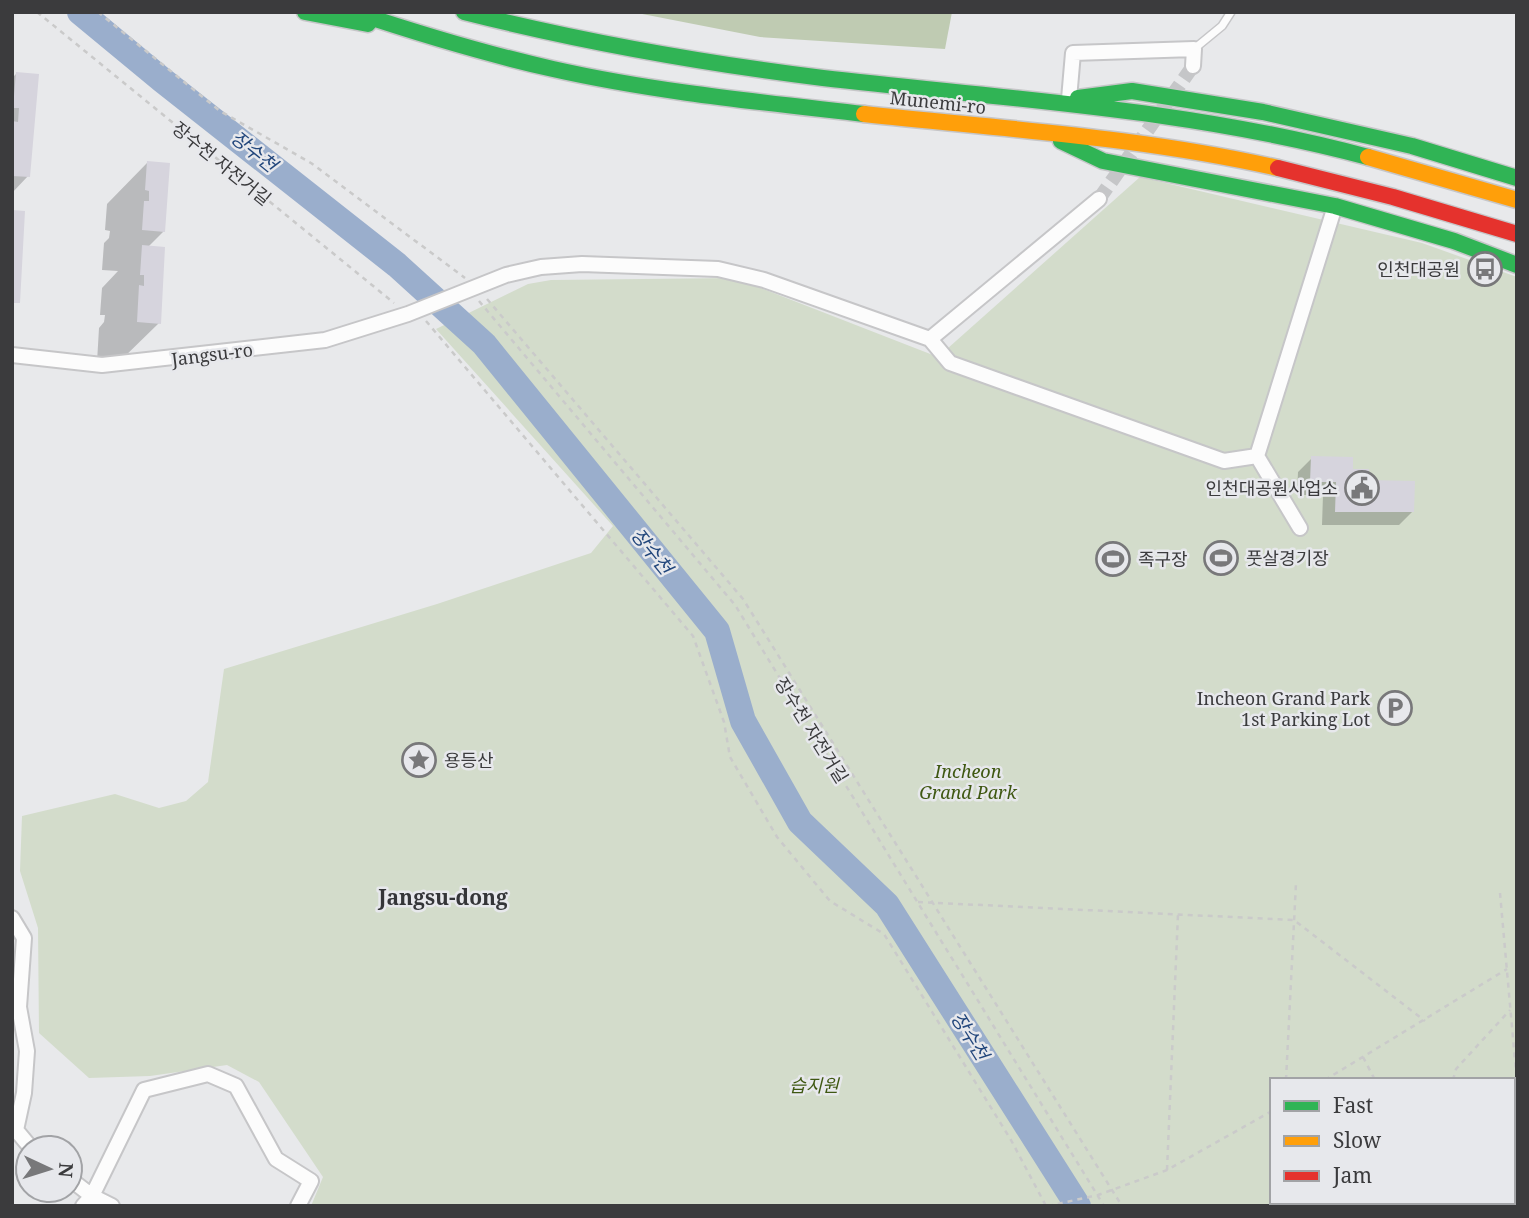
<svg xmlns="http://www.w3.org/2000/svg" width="1529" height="1218" font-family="'Noto Serif','Noto Sans KR',serif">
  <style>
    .green { fill: #d3dccb; fill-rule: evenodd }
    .forest { fill: #bfcbb2 }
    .shadow { fill: #0003 }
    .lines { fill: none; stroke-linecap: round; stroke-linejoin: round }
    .river { stroke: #9aaecc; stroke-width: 26 }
    .building { fill: #d6d4dd }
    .street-tunnel { stroke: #c5c6c8; stroke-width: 14; stroke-dasharray: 14 7; stroke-linecap: butt }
    .lane-casing { stroke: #c6c6c8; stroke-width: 10 }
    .street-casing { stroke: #c6c6c8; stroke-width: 18 }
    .fast-casing { stroke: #c6c6c8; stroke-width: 19 }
    .slow-casing { stroke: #c6c6c8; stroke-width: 19 }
    .jam-casing { stroke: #c6c6c8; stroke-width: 19 }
    .path { stroke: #cacaca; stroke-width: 2.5; stroke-dasharray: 5 5; stroke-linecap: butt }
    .lane { stroke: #fcfcfc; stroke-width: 7 }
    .street { stroke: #fcfcfc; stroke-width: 14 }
    .fast { stroke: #30b455; stroke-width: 16 }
    .slow { stroke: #ff9f0a; stroke-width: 16 }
    .jam { stroke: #e5322d; stroke-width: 16 }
    .labels { text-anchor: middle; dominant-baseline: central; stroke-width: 5; stroke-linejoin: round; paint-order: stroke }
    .street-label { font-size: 18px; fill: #3b3b3d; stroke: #e7e8ec }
    .poi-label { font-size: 18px; fill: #3b3b3d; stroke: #e7e8ec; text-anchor: end }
    .park-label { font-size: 18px; font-style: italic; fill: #3f5812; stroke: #e7e8ec }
    .water-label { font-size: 19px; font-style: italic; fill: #23477c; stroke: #e7e8ec }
    .quarter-label { font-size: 21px; font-weight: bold; fill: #343538; stroke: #e7e8ec }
  </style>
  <rect width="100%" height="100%" fill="#e8e9eb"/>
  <!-- green -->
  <path class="green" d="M1140,177L1422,243L1517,277V1206H311L323,1177L259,1082L227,1065L150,1076L89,1078L39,1033L38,928L20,871L22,816L115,794L159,808L186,801L208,782L224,669L437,604L591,553L613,526L436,329L528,284L551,280L735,278L938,357ZM1272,1080H1513V1202H1272Z"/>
  <!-- forest -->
  <path class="forest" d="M632,12H952L945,49L760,37Z"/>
  <!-- shadow -->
  <path class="shadow" d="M17,73L28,176L12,193V78Z
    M147,163L164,231L147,248L159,323L118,363L97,362L99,328L104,322L105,315H100L102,288L118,271L102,270L104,243L109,238L110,231L105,230L107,204Z
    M1312,458L1351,471L1413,511L1399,525H1322L1323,495H1297L1298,472Z"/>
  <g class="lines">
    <!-- river -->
    <path class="river" d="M80,12L161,79L397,265L484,344L717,631L743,721L800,822L887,905L1078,1206"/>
  </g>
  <!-- building -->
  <path class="building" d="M16,72L39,74L30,177L12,176V121L18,122L19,108H13Z
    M147,161L170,163L165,232L142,230L144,201H149V191L145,190Z
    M12,210L25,211L20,303H12Z
    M142,245L165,247L161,324L137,322L139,285L144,286V275H140Z
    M1311,456L1353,457V469H1369L1368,480L1415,481L1414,512H1335L1336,482H1310Z"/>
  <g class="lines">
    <!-- street-tunnel -->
    <path class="street-tunnel" d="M1099,199L1193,66"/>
    <!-- lane casing -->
    <g class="lane-casing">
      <path id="lane" d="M1194,49L1222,26L1231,12"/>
    </g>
    <!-- street casing -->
    <g class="street-casing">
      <path id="street" d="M1069,99L1073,53L1194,49L1193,66
        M930,339L950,363L1224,461L1257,456
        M12,355L102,365L325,340L408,314L506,275L541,267L582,264L718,269L764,280L930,339L1099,199
        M1300,528L1257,456L1335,206
        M12,918L24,938L19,1007L27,1051L24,1093L16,1130L12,1132
        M16,1130L31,1148
        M70,1179L92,1196L112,1206
        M83,1206L92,1196L144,1090L208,1074L236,1086L276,1159L311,1181L298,1206"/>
    </g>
    <!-- fast casing -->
    <g class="fast-casing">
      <path id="fast" d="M305,12L368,24
        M354,12C420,34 486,54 553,69C655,92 760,102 864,114
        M464,12C583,42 702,63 823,78C1006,99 1190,109 1368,157
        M1078,98L1132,91L1263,112L1412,146L1517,178
        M1061,141L1103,161L1335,206L1454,241L1517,265"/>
    </g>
    <!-- slow casing -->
    <g class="slow-casing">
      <path id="slow" d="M864,114C1002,129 1142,137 1278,168
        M1368,157L1517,200"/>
    </g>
    <!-- jam casing -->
    <g class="jam-casing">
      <path id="jam" d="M1278,168L1393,197L1517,234"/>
    </g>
    <!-- path -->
    <path class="path" d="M37,12L394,303
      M98,12L220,111L311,163L465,278
      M487,299L743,599L1122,1206
      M479,301L735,605L1104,1206
      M426,321L693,636L724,722L730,757L777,837L830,901L884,934L1011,1140L1046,1206
      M1500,893L1517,1083
      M918,902L1294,920L1425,1021
      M1363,1057L1375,1080
      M1286,1080L1296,883
      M1325,1080L1507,969
      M1453,1080L1456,1069L1510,1010
      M1167,1170L1178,914
      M1355,1202V1206
      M1048,1206L1098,1195L1167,1170L1272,1111
      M1435,1206L1436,1202"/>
    <!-- lane -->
    <use href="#lane" class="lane"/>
    <!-- street -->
    <use href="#street" class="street"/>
    <!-- fast -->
    <use href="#fast" class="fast"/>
    <!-- slow -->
    <use href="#slow" class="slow"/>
    <!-- jam -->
    <use href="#jam" class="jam"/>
  </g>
  <!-- icons -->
  <defs>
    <g id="bus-ring" transform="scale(1.75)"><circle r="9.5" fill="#e7e8ec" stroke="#78787a" stroke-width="1.5"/><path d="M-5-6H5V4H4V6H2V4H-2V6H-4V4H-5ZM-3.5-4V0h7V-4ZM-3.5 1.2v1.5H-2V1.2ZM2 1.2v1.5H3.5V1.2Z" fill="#78787a"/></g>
    <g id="civic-ring" transform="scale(1.75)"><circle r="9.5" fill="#e7e8ec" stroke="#78787a" stroke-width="1.5"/><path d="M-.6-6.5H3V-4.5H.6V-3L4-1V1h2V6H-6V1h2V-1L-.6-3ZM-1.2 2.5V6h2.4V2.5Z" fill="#78787a"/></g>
    <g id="stadium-ring" transform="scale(1.75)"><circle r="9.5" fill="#e7e8ec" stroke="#78787a" stroke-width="1.5"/><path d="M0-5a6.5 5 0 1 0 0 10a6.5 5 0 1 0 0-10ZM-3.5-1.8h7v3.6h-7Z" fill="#78787a"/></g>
    <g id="parking-ring" transform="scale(1.75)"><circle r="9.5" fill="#e7e8ec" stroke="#78787a" stroke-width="1.5"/><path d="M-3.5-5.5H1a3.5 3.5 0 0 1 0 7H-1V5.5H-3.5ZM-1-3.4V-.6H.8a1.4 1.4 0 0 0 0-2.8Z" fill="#78787a"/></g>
    <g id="sight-ring" transform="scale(1.75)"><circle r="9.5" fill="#e7e8ec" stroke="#78787a" stroke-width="1.5"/><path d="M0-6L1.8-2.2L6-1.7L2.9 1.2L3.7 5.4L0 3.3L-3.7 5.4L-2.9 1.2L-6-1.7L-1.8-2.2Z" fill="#78787a"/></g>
  </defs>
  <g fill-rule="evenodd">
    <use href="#bus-ring" x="1485" y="269"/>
    <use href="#civic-ring" x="1362" y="488"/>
    <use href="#stadium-ring" x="1221" y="558"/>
    <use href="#stadium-ring" x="1113" y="559"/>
    <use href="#parking-ring" x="1395" y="708"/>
    <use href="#sight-ring" x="419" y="760"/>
  </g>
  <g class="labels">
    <!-- street labels -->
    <g class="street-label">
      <text transform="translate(938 102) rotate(6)">Munemi-ro</text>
      <text transform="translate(222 163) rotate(39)">장수천 자전거길</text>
      <text transform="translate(212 354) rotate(-7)">Jangsu-ro</text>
      <text transform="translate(812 730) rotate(58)">장수천 자전거길</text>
    </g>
    <!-- poi labels -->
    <g class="poi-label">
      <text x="1460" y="269">인천대공원</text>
      <text x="1338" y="488">인천대공원사업소</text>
      <text x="1246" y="558" text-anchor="start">풋살경기장</text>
      <text x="1138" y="559" text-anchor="start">족구장</text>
      <text x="1370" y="698">Incheon Grand Park<tspan x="1370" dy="21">1st Parking Lot</tspan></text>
      <text x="444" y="760" text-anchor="start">용등산</text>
    </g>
    <!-- park labels -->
    <g class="park-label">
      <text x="968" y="771">Incheon<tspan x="968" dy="21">Grand Park</tspan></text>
      <text x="814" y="1085">습지원</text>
    </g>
    <!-- water labels -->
    <g class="water-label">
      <text transform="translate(254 151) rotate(39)">장수천</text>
      <text transform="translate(652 551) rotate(51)">장수천</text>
      <text transform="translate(970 1036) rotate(58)">장수천</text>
    </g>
    <!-- quarter labels -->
    <g class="quarter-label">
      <text x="443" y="897">Jangsu-dong</text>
    </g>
  </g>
  <!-- border -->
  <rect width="1529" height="1218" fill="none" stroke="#3b3b3d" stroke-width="28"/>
  <!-- legend -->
  <rect x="1270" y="1078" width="245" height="126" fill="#e7e8ec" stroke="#a2a3a6" stroke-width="2"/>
  <rect x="1284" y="1101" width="35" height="10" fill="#30b455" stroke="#a2a3a6" stroke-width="2"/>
  <text x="1333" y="1113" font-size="21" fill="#3b3b3d">Fast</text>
  <rect x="1284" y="1136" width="35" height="10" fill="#ff9f0a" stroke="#a2a3a6" stroke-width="2"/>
  <text x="1333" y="1148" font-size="21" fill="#3b3b3d">Slow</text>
  <rect x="1284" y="1171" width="35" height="10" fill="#e5322d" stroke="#a2a3a6" stroke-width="2"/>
  <text x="1333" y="1183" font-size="21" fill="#3b3b3d">Jam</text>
  <!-- north arrow -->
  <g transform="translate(49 1169) rotate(94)"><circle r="33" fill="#e7e8ec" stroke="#a2a3a6" stroke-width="2"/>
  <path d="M0-5L12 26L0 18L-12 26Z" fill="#78787a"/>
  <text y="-10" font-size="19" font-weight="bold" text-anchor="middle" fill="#3b3b3d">N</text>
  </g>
</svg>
